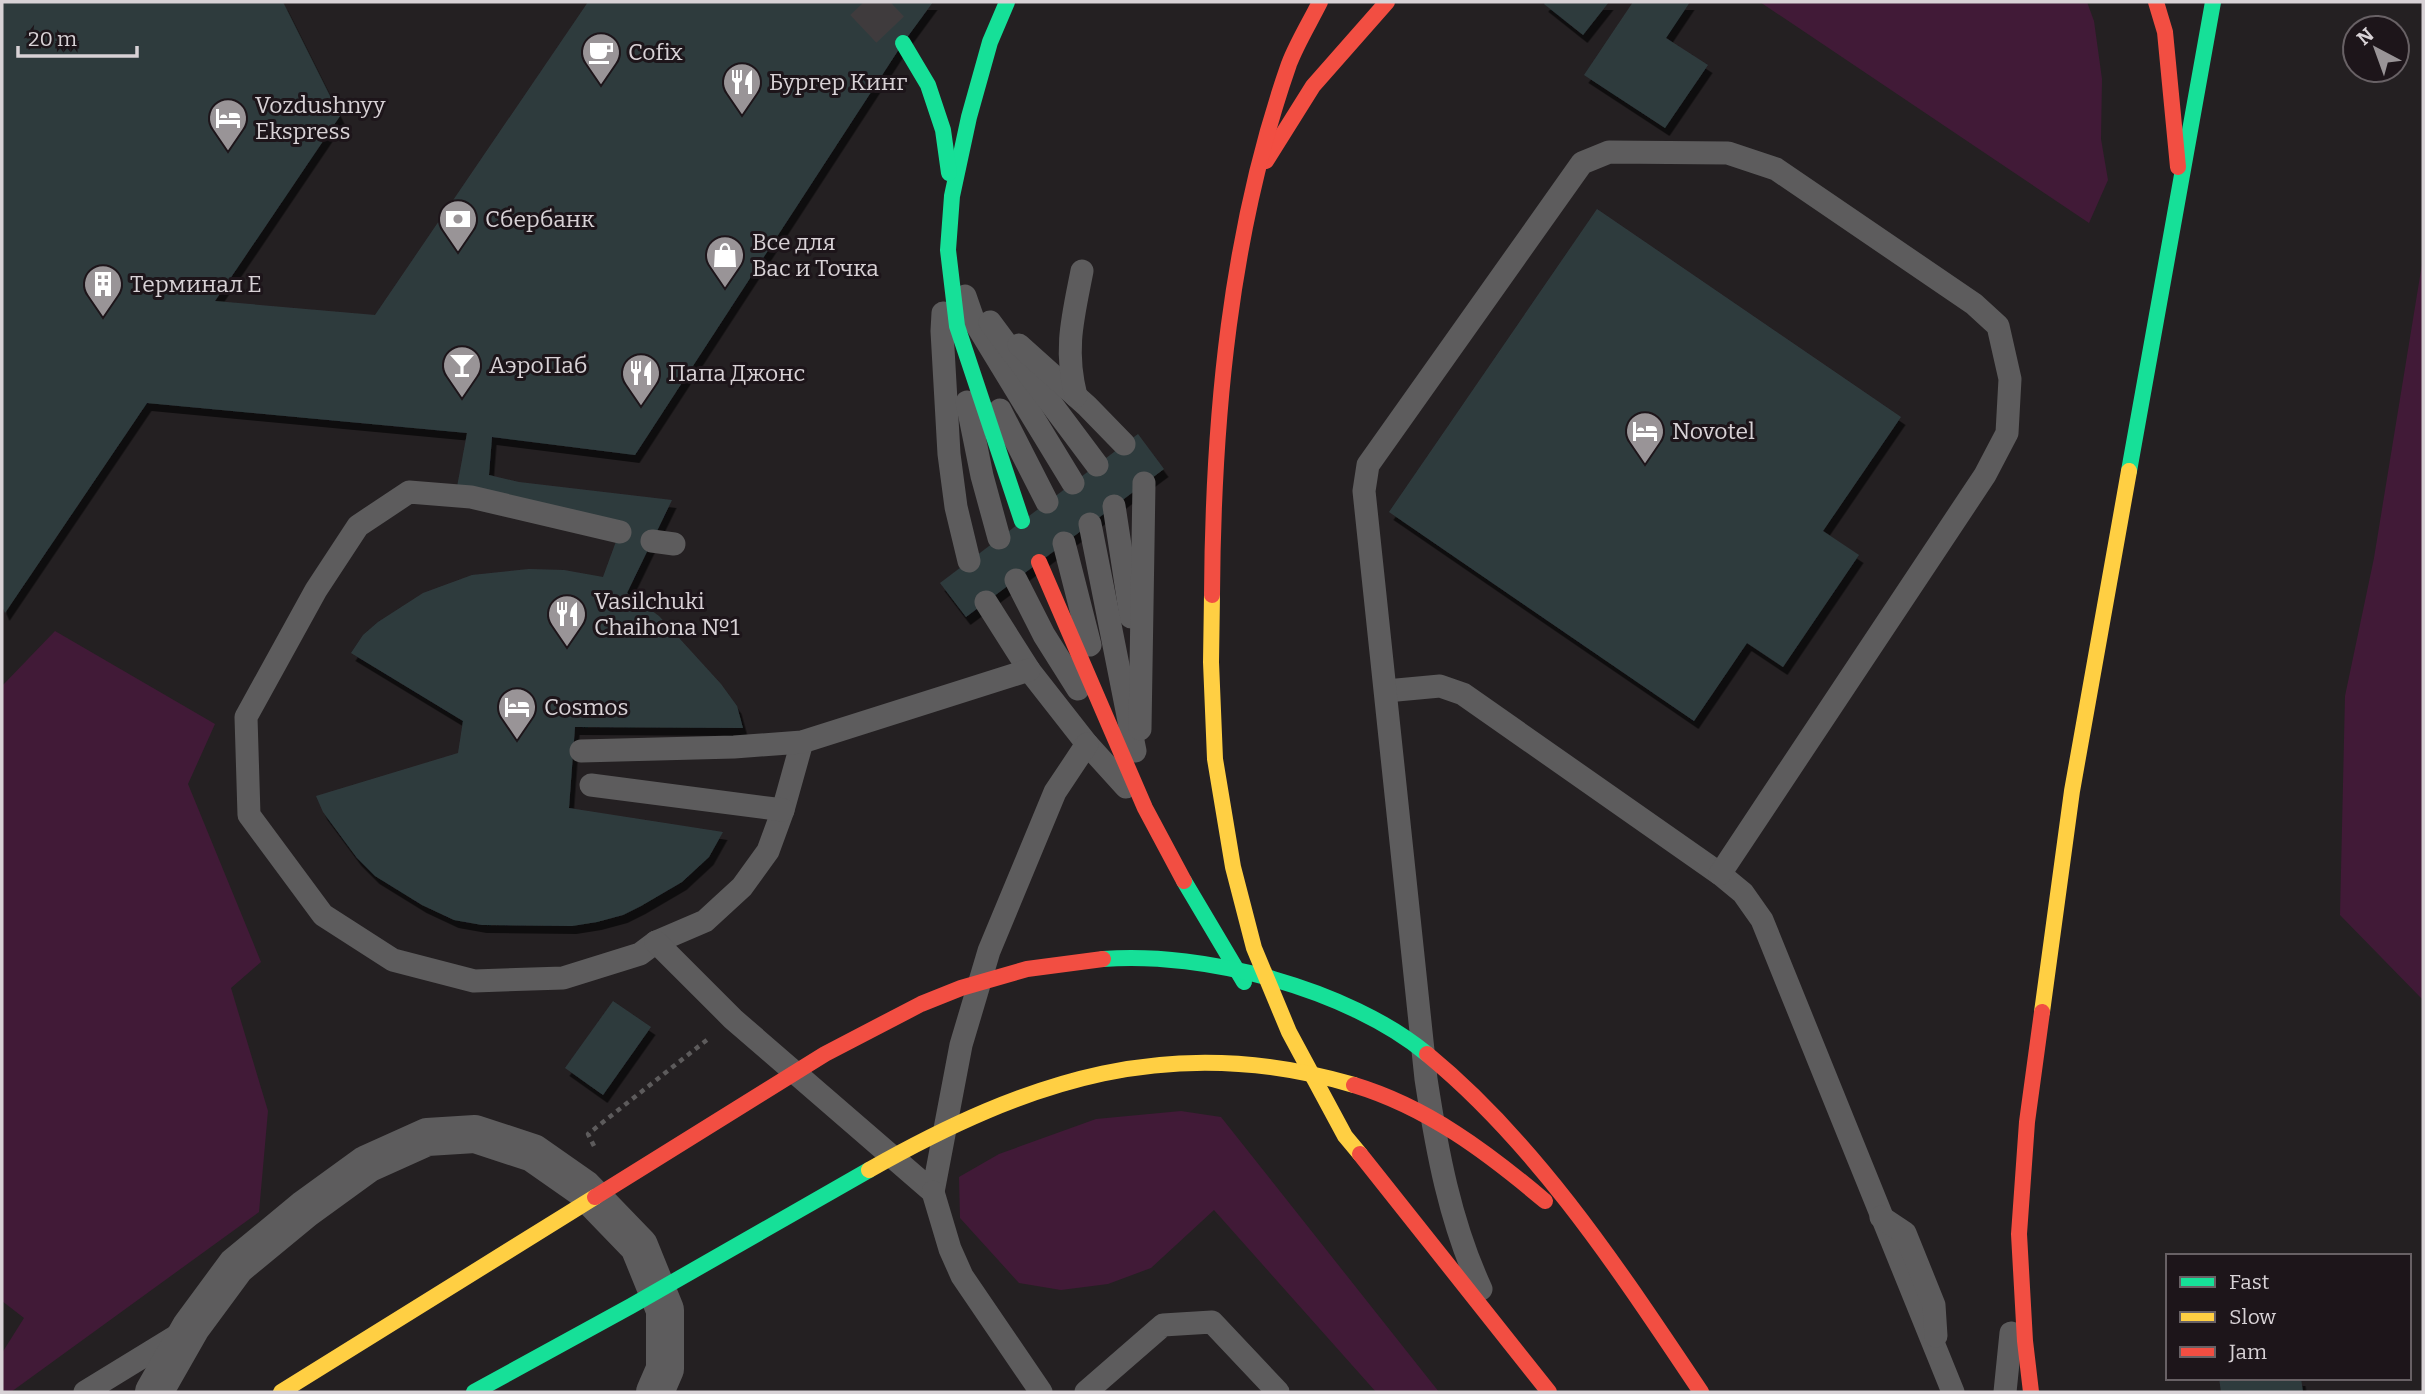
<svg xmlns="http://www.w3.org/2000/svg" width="2425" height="1394" font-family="Bitter,serif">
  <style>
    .green { fill: #411a37 }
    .building { fill: #2f3b3e; filter: url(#shadow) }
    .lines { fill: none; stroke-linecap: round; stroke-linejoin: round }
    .secondary-tunnel { stroke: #3f3b3d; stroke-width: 38; stroke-dasharray: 38 19; stroke-linecap: butt }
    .path { stroke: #5d5b5c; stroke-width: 4.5; stroke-dasharray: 5 5; stroke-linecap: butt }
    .lane { stroke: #5d5c5d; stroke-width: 23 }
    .street { stroke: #5d5c5d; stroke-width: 38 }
    .fast { stroke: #16e098; stroke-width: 16 }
    .slow { stroke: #ffcf43; stroke-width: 16 }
    .jam { stroke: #f24e42; stroke-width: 16 }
    .labels { text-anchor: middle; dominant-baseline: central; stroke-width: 6; stroke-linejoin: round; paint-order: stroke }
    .poi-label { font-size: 23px; fill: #d8d2d6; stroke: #1d151a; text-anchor: start }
  </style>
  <defs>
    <filter id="shadow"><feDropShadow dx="4.5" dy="8" stdDeviation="0" flood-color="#0009"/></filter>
  </defs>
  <rect width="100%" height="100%" fill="#242022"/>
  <g class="green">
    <path d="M1760,2H2087L2094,21L2102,79L2101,139L2108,180L2089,223Z"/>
    <path d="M2423,258V1000L2340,915L2345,696L2374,558Z"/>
    <path d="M55,631L215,724L188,784L261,962L231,988L268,1111L259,1212L11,1392H2V1353L24,1318L2,1301V686Z"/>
    <path d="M1181,1111L1221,1117L1439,1392H1376L1214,1210L1151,1268L1108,1284L1061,1290L1019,1283L960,1218L959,1177L999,1154L1096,1119Z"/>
  </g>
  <g class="building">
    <path d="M2,2H283L340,116L215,301L375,315L588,2H933L903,43L635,455L492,437L489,475L519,482L672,500L627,593L659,616L721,684L737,706L743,728L575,727L569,808L723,832L709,857L682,882L641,906L623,915L597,922L572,926L482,925L454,920L422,905L375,876L357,858L323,812L316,796L458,753L463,721L351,653L363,635L378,622L423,593L472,575L529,569L564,570L603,577L622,525L457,487L467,433L147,403L5,613L2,606Z"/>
    <path d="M1545,2H1609L1583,35L1544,4Z"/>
    <path d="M1633,2H1690L1666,38L1708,65L1665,128L1584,75Z"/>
    <path d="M1597,209L1901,417L1823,531L1859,555L1783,667L1747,643L1694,721L1389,512Z"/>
    <path d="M1138,434L1164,469L966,617L940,583Z"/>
    <path d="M613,1001L651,1027L603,1095L565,1068Z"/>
    <path d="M2219,1378H2301L2303,1392H2221Z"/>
  </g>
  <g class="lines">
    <path class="secondary-tunnel" d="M864,2L903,43"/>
    <path class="path" d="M594,1146L588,1134L708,1039"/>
    <g class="lane">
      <path d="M965,296L973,319L1073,483"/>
      <path d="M943,313L942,331L949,454L956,507L969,561"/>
      <path d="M990,322L1097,465"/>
      <path d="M1019,345L1087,406L1124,444"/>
      <path d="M1076,396C1064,349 1073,317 1082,271"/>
      <path d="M967,402L982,476L999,538"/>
      <path d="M1000,410L1047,502"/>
      <path d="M1114,506L1131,617"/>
      <path d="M1090,524L1135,751"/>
      <path d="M620,532L471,497L409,492L358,526L316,590L246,717L249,815L323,915L393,960L474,981L563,978L640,954L656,942L705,921L742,887L768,851L783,810L802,742"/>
      <path d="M652,541L674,544"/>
      <path d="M1064,543L1090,645"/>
      <path d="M1016,580L1044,635L1078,689"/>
      <path d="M986,602L1029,670L1087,744L1126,787"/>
      <path d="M1386,691L1440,686L1463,694L1720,874L1743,893L1762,920L1953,1392"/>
      <path d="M1140,729L1144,483"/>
      <path d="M581,751L734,747L802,742L1029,670"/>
      <path d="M591,785L783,810"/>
      <path d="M656,942L733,1019L933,1192L961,1045L989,951L1055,792L1087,744"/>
      <path d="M933,1192L950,1249L962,1276L1041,1392"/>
      <path d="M1881,1217L1905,1233L1934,1305L1936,1336"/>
      <path d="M1481,1289C1450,1222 1437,1151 1426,1079L1364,491L1368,465L1582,163L1609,152L1728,153L1776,169L1974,304L1998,326L2010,379L2007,433L1985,475L1720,874"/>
      <path d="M85,1392L183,1332"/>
      <path d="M1086,1392L1163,1325L1212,1322L1278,1392"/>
      <path d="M2005,1392L2011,1333"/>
    </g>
    <path class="street" d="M154,1392L191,1327L236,1266L305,1209L367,1164L427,1137L475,1134L533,1153L583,1188L639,1246L665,1310V1369L655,1392"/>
    <g class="fast">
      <path d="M1007,2L990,42L969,117L952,196L948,250L957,326L1022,521"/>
      <path d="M903,43L928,85L943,130L949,173"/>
      <path d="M2129,471L2213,2"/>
      <path d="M1184,881L1244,982"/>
      <path d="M1103,959C1205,951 1348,989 1427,1054"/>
      <path d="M474,1392L631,1306L869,1170"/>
    </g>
    <g class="slow">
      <path d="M1212,595L1211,662L1215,759L1233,867L1254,948L1289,1032L1345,1136L1360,1154"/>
      <path d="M2042,1012L2072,791L2129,471"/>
      <path d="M869,1170C1028,1080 1172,1031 1354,1085"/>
      <path d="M281,1392L595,1197"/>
    </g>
    <g class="jam">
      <path d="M2156,2L2165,32L2178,167"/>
      <path d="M1266,161L1313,86L1387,2"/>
      <path d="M1039,562L1145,808L1184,881"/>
      <path d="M1212,595C1213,418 1230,232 1289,64C1297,43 1310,22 1320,2"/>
      <path d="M1427,1054C1539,1146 1621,1273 1701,1392"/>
      <path d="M1354,1085C1427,1107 1487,1152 1545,1201"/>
      <path d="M1360,1154L1549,1392"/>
      <path d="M595,1197L825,1054L921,1004L961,988L1027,969L1103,959"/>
      <path d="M2031,1392L2025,1341L2019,1234L2027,1122L2042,1012"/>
    </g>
  </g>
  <defs>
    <symbol id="cafe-pin" viewBox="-11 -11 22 30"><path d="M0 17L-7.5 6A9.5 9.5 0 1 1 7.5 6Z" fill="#999497" stroke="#1d151a"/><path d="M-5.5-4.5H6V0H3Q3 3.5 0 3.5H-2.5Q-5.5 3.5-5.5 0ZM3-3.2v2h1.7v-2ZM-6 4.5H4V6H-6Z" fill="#fff"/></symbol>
    <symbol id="restaurant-pin" viewBox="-11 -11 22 30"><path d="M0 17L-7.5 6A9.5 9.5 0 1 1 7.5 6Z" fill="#999497" stroke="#1d151a"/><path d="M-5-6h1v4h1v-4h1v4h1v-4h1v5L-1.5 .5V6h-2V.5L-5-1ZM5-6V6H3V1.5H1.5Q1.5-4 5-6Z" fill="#fff"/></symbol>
    <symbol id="hotel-pin" viewBox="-11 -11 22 30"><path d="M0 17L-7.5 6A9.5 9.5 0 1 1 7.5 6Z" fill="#999497" stroke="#1d151a"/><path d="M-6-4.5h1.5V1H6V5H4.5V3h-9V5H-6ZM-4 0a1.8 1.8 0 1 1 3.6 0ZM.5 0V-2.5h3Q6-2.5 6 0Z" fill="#fff"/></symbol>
    <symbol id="bank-pin" viewBox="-11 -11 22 30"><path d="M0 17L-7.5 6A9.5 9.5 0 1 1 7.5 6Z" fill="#999497" stroke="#1d151a"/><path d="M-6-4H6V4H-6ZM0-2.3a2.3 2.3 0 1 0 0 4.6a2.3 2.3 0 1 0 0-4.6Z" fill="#fff"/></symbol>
    <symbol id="shop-pin" viewBox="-11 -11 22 30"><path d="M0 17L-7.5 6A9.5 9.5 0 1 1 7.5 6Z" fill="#999497" stroke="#1d151a"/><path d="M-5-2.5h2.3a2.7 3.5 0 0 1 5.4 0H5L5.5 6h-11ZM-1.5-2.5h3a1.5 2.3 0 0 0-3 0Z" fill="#fff"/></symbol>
    <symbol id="building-pin" viewBox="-11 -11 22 30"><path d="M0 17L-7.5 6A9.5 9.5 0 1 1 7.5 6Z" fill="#999497" stroke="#1d151a"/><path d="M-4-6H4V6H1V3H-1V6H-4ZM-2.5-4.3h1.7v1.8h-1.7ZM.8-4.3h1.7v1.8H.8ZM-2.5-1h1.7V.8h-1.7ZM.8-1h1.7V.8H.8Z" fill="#fff"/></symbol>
    <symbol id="bar-pin" viewBox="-11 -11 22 30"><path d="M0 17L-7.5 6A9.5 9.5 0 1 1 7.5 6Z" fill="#999497" stroke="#1d151a"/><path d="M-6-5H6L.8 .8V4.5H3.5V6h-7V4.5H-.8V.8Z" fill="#fff"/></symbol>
  </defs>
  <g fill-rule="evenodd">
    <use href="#cafe-pin" x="579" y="30" width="44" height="60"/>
    <use href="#restaurant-pin" x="720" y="60" width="44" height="60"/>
    <use href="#hotel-pin" x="206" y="96" width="44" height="60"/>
    <use href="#bank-pin" x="436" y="197" width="44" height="60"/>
    <use href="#shop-pin" x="703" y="233" width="44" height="60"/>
    <use href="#building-pin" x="81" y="262" width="44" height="60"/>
    <use href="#bar-pin" x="440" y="343" width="44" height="60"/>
    <use href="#restaurant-pin" x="619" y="351" width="44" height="60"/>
    <use href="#hotel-pin" x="1623" y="409" width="44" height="60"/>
    <use href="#restaurant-pin" x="545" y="592" width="44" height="60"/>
    <use href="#hotel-pin" x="495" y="685" width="44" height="60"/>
  </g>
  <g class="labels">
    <g class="poi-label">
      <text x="628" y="52">Cofix</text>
      <text x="769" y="82">Бургер Кинг</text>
      <text x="255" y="105">Vozdushnyy<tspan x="255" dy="26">Ekspress</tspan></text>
      <text x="485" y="219">Сбербанк</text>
      <text x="752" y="242">Все для<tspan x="752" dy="26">Вас и Точка</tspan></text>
      <text x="130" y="284">Терминал E</text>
      <text x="489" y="365">АэроПаб</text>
      <text x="668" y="373">Папа Джонс</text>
      <text x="1672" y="431">Novotel</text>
      <text x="594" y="601">Vasilchuki<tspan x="594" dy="26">Chaihona №1</tspan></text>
      <text x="544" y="707">Cosmos</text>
    </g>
  </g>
  <rect width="2425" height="1394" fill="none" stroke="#d8d2d6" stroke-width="7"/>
  <rect x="2166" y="1254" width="245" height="126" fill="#1d151a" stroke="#686165" stroke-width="2"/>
  <rect x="2180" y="1277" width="35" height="10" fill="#16e098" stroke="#686165" stroke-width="2"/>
  <text x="2229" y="1289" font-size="21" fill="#d8d2d6">Fast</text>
  <rect x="2180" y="1312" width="35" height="10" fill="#ffcf43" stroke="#686165" stroke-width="2"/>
  <text x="2229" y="1324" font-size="21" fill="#d8d2d6">Slow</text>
  <rect x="2180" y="1347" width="35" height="10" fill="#f24e42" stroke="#686165" stroke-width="2"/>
  <text x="2229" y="1359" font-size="21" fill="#d8d2d6">Jam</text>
  <g transform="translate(2376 49) rotate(319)"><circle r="33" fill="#1d151a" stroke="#686165" stroke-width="2"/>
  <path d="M0-5L12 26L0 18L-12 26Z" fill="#999497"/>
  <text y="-10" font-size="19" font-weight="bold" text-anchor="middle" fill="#d8d2d6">N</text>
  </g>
  <path d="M18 46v10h119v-10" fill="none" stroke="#d8d2d6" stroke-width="3.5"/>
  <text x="28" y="46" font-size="21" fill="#d8d2d6" stroke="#1d151a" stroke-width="5" paint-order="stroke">20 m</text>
</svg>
